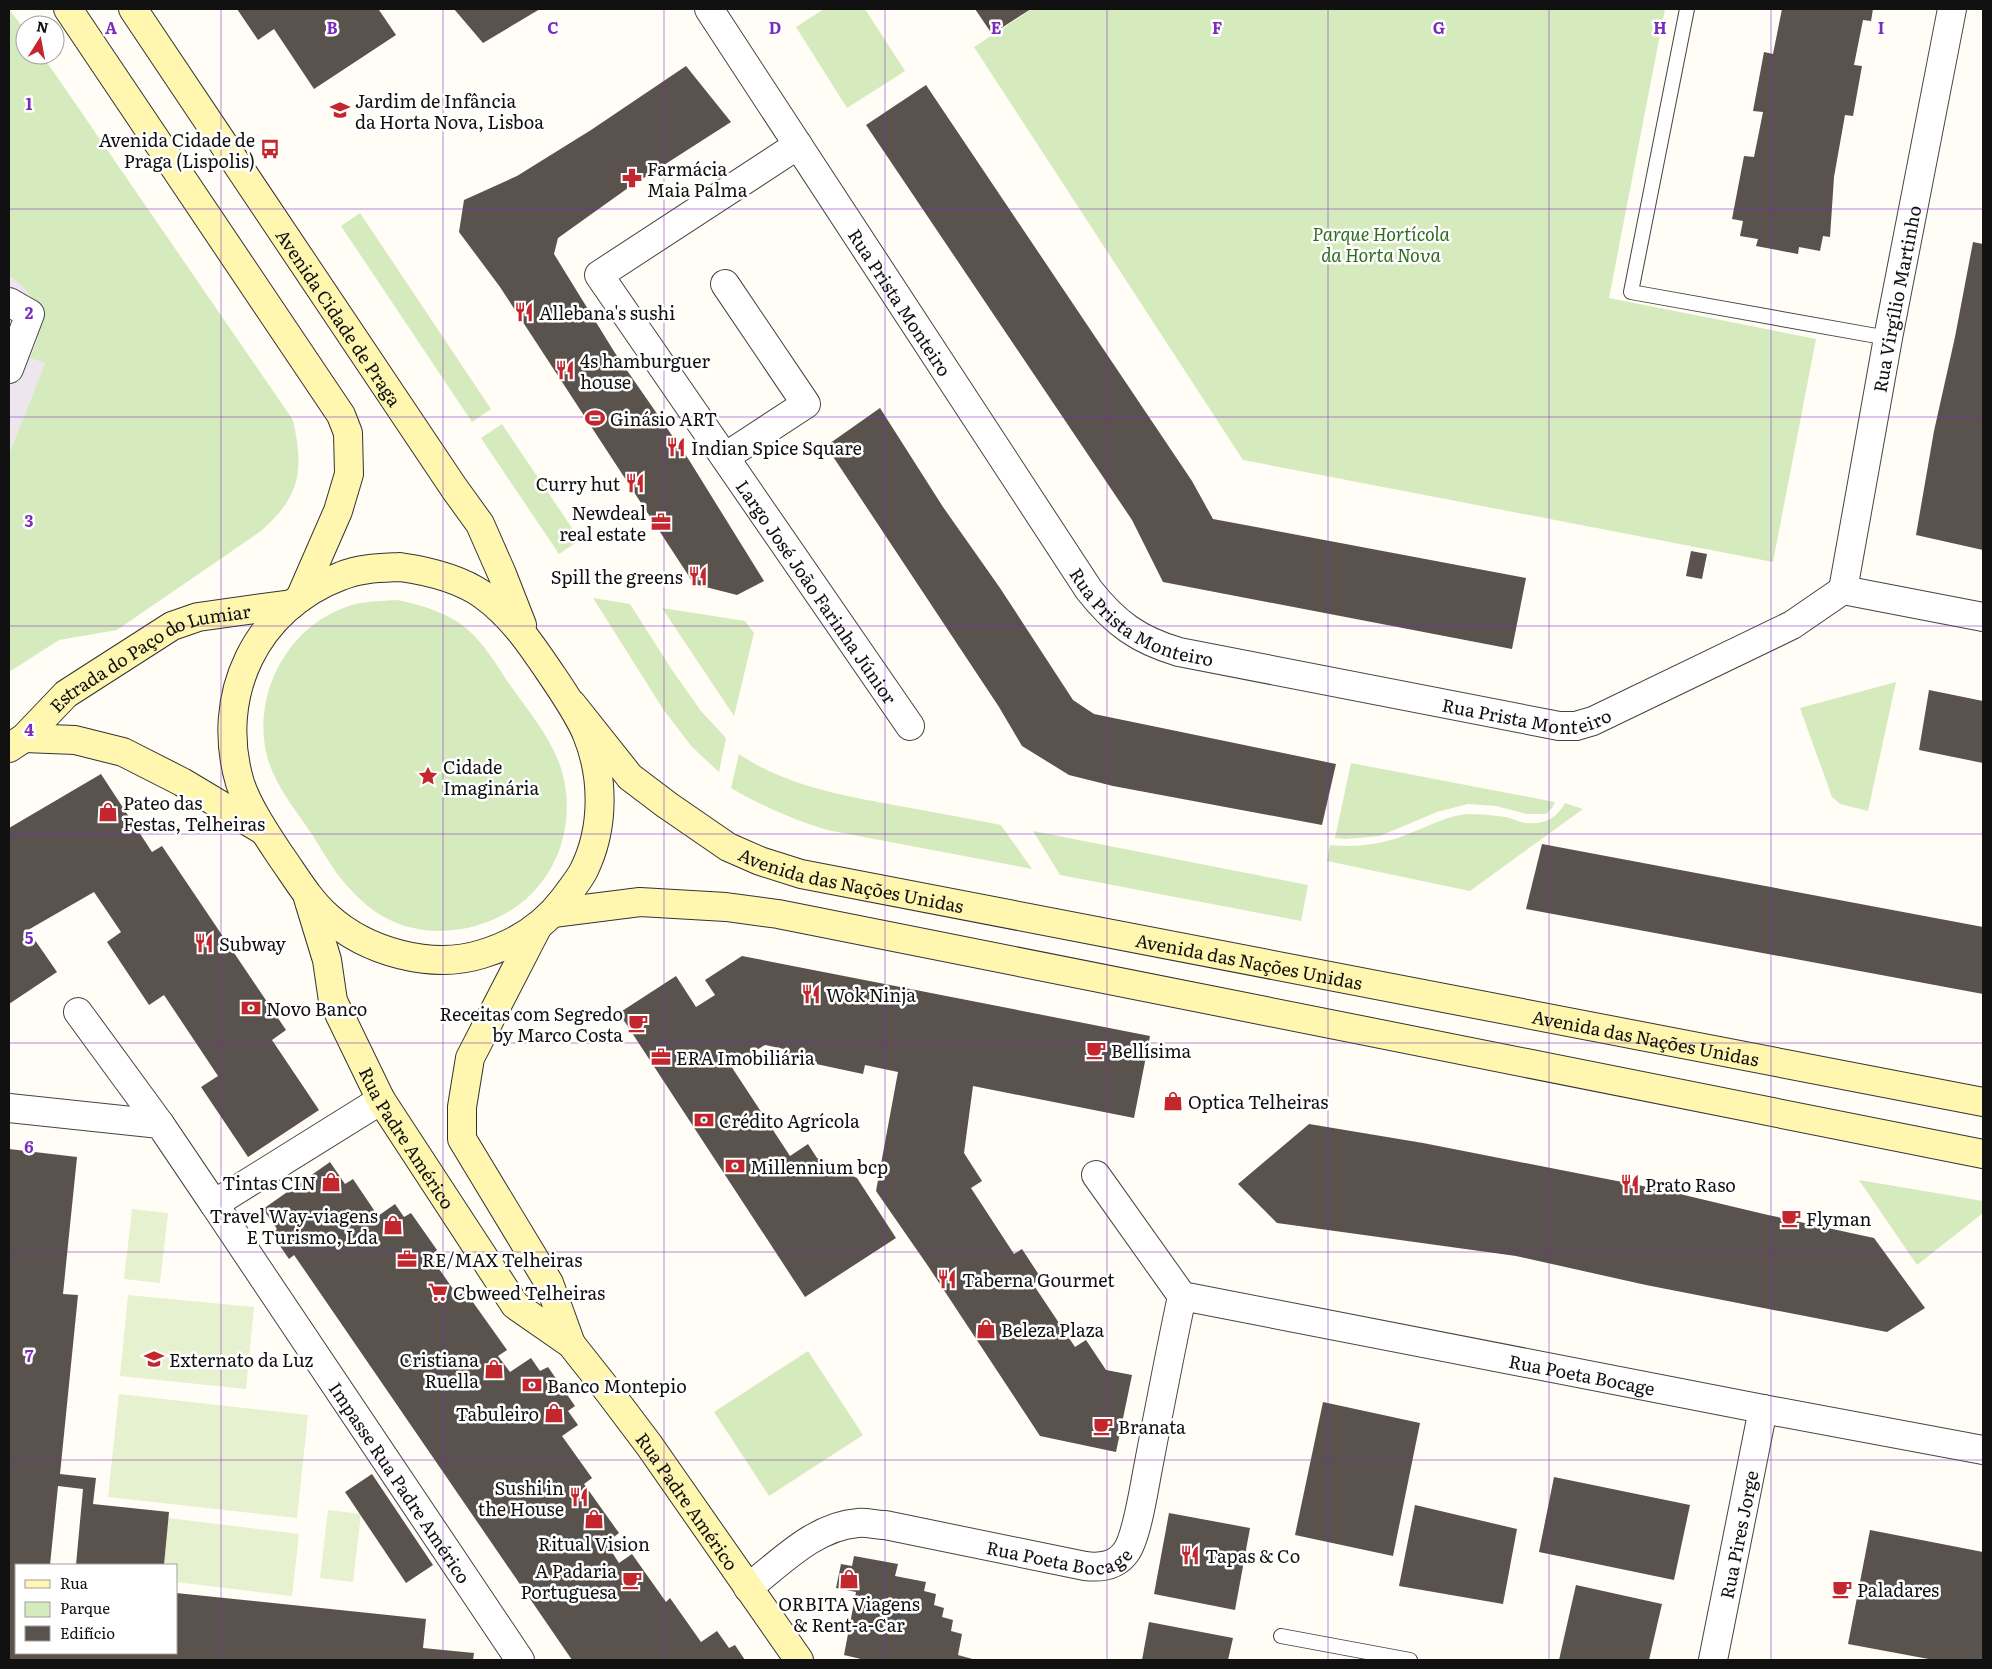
<svg xmlns="http://www.w3.org/2000/svg" width="1992" height="1669" font-family="Literata,serif">
  <style>
    .industrial { fill: #eee6ef }
    .green { fill: #d5ebbd }
    .pitch { fill: #e6f2cf }
    .building { fill: #5a524d }
    .lines { fill: none; stroke-linecap: round; stroke-linejoin: round }
    .lane-casing { stroke: #444; stroke-width: 16 }
    .street-casing { stroke: #444; stroke-width: 30 }
    .secondary-casing { stroke: #333; stroke-width: 30 }
    .lane { stroke: #fff; stroke-width: 14 }
    .street { stroke: #fff; stroke-width: 28 }
    .secondary { stroke: #fff6b0; stroke-width: 28 }
    .grid { fill: none; stroke: #7b2cbf; stroke-width: 1; stroke-opacity: 0.55 }
    .labels { text-anchor: middle; dominant-baseline: central; stroke-width: 5; stroke-linejoin: round; paint-order: stroke }
    .poi-label { font-size: 18px; fill: #111; stroke: #fff; text-anchor: start }
    .park-label { font-size: 18px; font-style: italic; fill: #2f6b1f; stroke: #fff }
    .street-label { font-size: 18px; fill: #111; stroke: #fff }
    .grid-label { font-size: 16px; text-anchor: middle; font-weight: bold; fill: #7b2cbf; stroke: #fff; stroke-width: 5; stroke-linejoin: round; paint-order: stroke }
  </style>
  <rect width="100%" height="100%" fill="#fffdf5"/>
  <path class="industrial" d="M9,276L22,284L34,300L37,312L39,334L30,357L45,363L9,454Z"/>
  <g class="green">
    <path d="M9,9L25,30V55H42L293,420C304,470 301,496 261,531L117,630L59,640L9,672V454L45,363L30,358C33,349 38,340 39,331C42,307 28,288 9,276Z"/>
    <path d="M824,9H865L905,71L847,108L796,27Z"/>
    <path d="M1032,9H1665L1609,298L1816,339L1773,562L1243,460L974,47Z"/>
    <path d="M360,213L491,409L472,422L341,226Z"/>
    <path d="M502,424L580,540L559,554L481,438Z"/>
    <path d="M593,598L630,604L672,670L701,711L726,738L719,772L692,747L663,709Z"/>
    <path d="M397,600C417,604 435,609 453,619C479,634 494,661 510,685C527,709 547,733 558,760C577,808 565,865 526,899C488,932 429,942 384,917C373,911 361,901 353,892C337,877 325,855 313,836C297,812 277,788 268,760C250,698 286,626 349,606C365,601 381,601 397,600Z"/>
    <path d="M662,608L745,621L754,633L734,716Z"/>
    <path d="M1896,682L1868,811L1840,804L1832,797L1800,708Z"/>
    <path d="M739,754C786,786 844,796 899,806C933,812 967,818 1001,825L1032,869L827,830C793,820 762,806 731,788Z"/>
    <path d="M1351,763L1555,802L1552,808L1546,814H1527L1496,806L1468,804L1437,812L1380,836L1346,839L1335,838Z"/>
    <path d="M1565,803L1583,809L1470,891L1327,861L1330,845C1359,848 1386,844 1413,832C1431,825 1447,816 1467,814C1480,814 1492,815 1505,817C1513,818 1520,823 1527,823C1544,825 1557,818 1565,803Z"/>
    <path d="M1033,831L1308,885L1301,921L1060,875Z"/>
    <path d="M1859,1180L1983,1201V1213L1917,1265Z"/>
    <path d="M808,1351L863,1435L769,1496L714,1412Z"/>
  </g>
  <g class="pitch">
    <path d="M132,1209L168,1213L160,1283L124,1279Z"/>
    <path d="M128,1295L254,1307L246,1389L120,1376Z"/>
    <path d="M119,1394L308,1415L297,1518L108,1497Z"/>
    <path d="M328,1510L361,1514L353,1582L320,1578Z"/>
    <path d="M168,1518L299,1534L292,1596L176,1582V1565H164Z"/>
  </g>
  <g class="building">
    <path d="M237,9H382L379,10L396,35L314,89L274,29L258,40Z"/>
    <path d="M454,9H540L483,43Z"/>
    <path d="M975,9H1031L992,34Z"/>
    <path d="M1782,9H1873L1871,21L1863,20L1854,65L1862,66L1853,116L1845,115L1834,177L1830,237L1823,236L1820,251L1799,247L1798,254L1756,246L1758,239L1740,236L1743,221L1732,219L1744,156L1754,157L1763,112L1753,111L1764,52L1773,54Z"/>
    <path d="M686,66L731,122L628,188L558,238L554,254L615,353L689,460L764,581L737,595L694,584L500,287L459,232L464,200L517,176L591,130Z"/>
    <path d="M926,85L1192,481L1213,519L1526,578L1512,649L1163,582L1132,520L866,125Z"/>
    <path d="M1973,242L1983,244V550L1916,535L1934,431L1955,337Z"/>
    <path d="M880,408L943,507L1000,588L1073,700L1094,714L1336,764L1322,825L1113,786L1069,775L1022,746L999,707L826,446Z"/>
    <path d="M1691,551L1707,554L1702,579L1686,576Z"/>
    <path d="M1929,690L1983,701V763L1919,750Z"/>
    <path d="M101,774L152,852L162,846L286,1030L272,1040L319,1110L248,1157L201,1087L218,1076L164,995L149,1005L107,942L121,932L94,892L28,930L57,972L9,1004V828Z"/>
    <path d="M1542,844L1983,927V994L1526,909Z"/>
    <path d="M742,956L1150,1036L1134,1118L973,1086L964,1153L982,1181L971,1188L1014,1254L1022,1249L1041,1278L1033,1284L1075,1347L1086,1340L1106,1370L1132,1375L1116,1452L1040,1436L928,1266L876,1191L898,1072L865,1065L863,1074L788,1058L789,1050L765,1045L731,1066L790,1156L808,1144L817,1158L857,1178L896,1238L805,1297L619,1013L676,976L696,1007L715,995L705,980Z"/>
    <path d="M1309,1124L1423,1143L1663,1190L1768,1215L1874,1238L1925,1308L1887,1332L1646,1285L1516,1256L1277,1223L1238,1184Z"/>
    <path d="M9,1149L77,1157L63,1294L78,1295L60,1474L96,1478L93,1504L169,1512L164,1565H76L83,1489L58,1486L50,1565H16V1653H176V1593L426,1619L423,1648L474,1653L473,1660H9Z"/>
    <path d="M330,1162L345,1184L353,1179L378,1216L395,1204L404,1217L411,1213L437,1250L430,1256L458,1296L465,1291L507,1350L498,1356L510,1372L531,1358L540,1371L548,1367L575,1406L568,1411L578,1425L562,1436L592,1478L584,1484L619,1533L606,1543L619,1563L632,1554L666,1602L670,1598L701,1642L717,1631L729,1648L735,1645L745,1660H572L303,1268L294,1255L289,1259L271,1233L277,1229L263,1209Z"/>
    <path d="M1323,1402L1420,1423L1393,1556L1295,1535Z"/>
    <path d="M372,1474L433,1565L406,1583L345,1492Z"/>
    <path d="M1554,1477L1690,1505L1674,1580L1539,1552Z"/>
    <path d="M1415,1505L1517,1529L1503,1604L1399,1586Z"/>
    <path d="M1169,1513L1250,1528L1235,1610L1154,1594Z"/>
    <path d="M1870,1530L1983,1552V1660H1934L1848,1644Z"/>
    <path d="M854,1556L898,1564L895,1576L926,1582L924,1591L936,1594L934,1605L944,1608L942,1617L953,1620L951,1631L962,1634L958,1655L976,1660H865L844,1655L856,1592L836,1588L841,1564L852,1566Z"/>
    <path d="M1576,1585L1662,1604L1649,1660H1559Z"/>
    <path d="M1149,1622L1233,1638L1228,1660H1142Z"/>
  </g>
  <g class="lines">
    <defs>
      <g id="lane">
        <path d="M1687,9L1631,292L1888,338"/>
        <path d="M1281,1636L1410,1660"/>
      </g>
      <g id="street">
        <path id="s1" d="M709,9L1089,590C1115,623 1138,640 1179,652L1559,726H1576L1593,721L1792,625L1843,590"/>
        <path id="s2" d="M798,145L599,275L910,726"/>
        <path d="M725,284L806,404L725,457"/>
        <path d="M9,302L30,314L9,369"/>
        <path id="s3" d="M1843,590L1888,338L1952,9"/>
        <path d="M1843,590L1983,617"/>
        <path d="M78,1012L160,1124"/>
        <path d="M9,1108L160,1124L214,1204L381,1100"/>
        <path id="s4" d="M1096,1175L1182,1296L1763,1409L1983,1450"/>
        <path id="s5" d="M214,1204L520,1660"/>
        <path id="s6" d="M748,1588C780,1563 815,1526 858,1523C866,1522 876,1525 885,1525L1085,1566C1101,1568 1116,1566 1126,1552C1137,1537 1144,1488 1148,1468C1159,1410 1170,1353 1182,1296"/>
        <path id="s7" d="M1713,1660L1763,1409"/>
      </g>
      <g id="secondary">
        <path d="M68,9L341,415L348,433L349,474L338,511L300,598"/>
        <path id="s8" d="M133,9L454,488L480,524L502,574L522,625"/>
        <path d="M400,567C428,571 459,578 483,595C511,615 530,643 549,671C562,690 576,710 586,732C604,775 605,827 584,870C579,880 571,889 564,899C543,927 515,944 482,954C432,970 366,952 327,916C308,899 295,876 280,855C266,834 248,807 240,783C214,695 256,608 341,576C360,568 380,568 400,567Z"/>
        <path id="s9" d="M572,704L630,777L667,805L728,847L760,861L801,874L1983,1102"/>
        <path d="M24,738L75,740L123,752L182,782L264,831"/>
        <path id="s10" d="M9,748L24,738L66,694L172,626L198,617L292,604"/>
        <path id="s11" d="M308,898L327,960L333,1001L381,1100L515,1305L571,1344L609,1392L649,1445L799,1660"/>
        <path d="M553,913L640,902L726,907L778,914L1983,1154"/>
        <path d="M538,926L470,1058L462,1107V1139L549,1283L571,1344"/>
      </g>
    </defs>
    <use href="#lane" class="lane-casing"/>
    <use href="#street" class="street-casing"/>
    <use href="#secondary" class="secondary-casing"/>
    <use href="#lane" class="lane"/>
    <use href="#street" class="street"/>
    <use href="#secondary" class="secondary"/>
  </g>
  <path class="grid" d="M221,9V1660M443,9V1660M664,9V1660M885,9V1660M1107,9V1660M1328,9V1660M1549,9V1660M1771,9V1660M9,209H1983M9,417H1983M9,626H1983M9,834H1983M9,1043H1983M9,1252H1983M9,1460H1983"/>
  <defs>
    <symbol id="school-bare" viewBox="-9 -9 18 18"><path d="M0-5L7-2L0 1L-7-2ZM-4 1L0 2.5L4 1V4Q0 6-4 4Z" fill="#c4262e" stroke="#fff" stroke-width="2.5" paint-order="stroke"/></symbol>
    <symbol id="bus-bare" viewBox="-9 -9 18 18"><path d="M-5-6H5V4H4V6H2V4H-2V6H-4V4H-5ZM-3.5-4V0h7V-4ZM-3.5 1.2v1.5H-2V1.2ZM2 1.2v1.5H3.5V1.2Z" fill="#c4262e" stroke="#fff" stroke-width="2.5" paint-order="stroke"/></symbol>
    <symbol id="pharmacy-bare" viewBox="-9 -9 18 18"><path d="M-2-6h4v4h4v4h-4v4h-4v-4h-4v-4h4Z" fill="#c4262e" stroke="#fff" stroke-width="2.5" paint-order="stroke"/></symbol>
    <symbol id="restaurant-bare" viewBox="-9 -9 18 18"><path d="M-5-6h1v4h1v-4h1v4h1v-4h1v5L-1.5 .5V6h-2V.5L-5-1ZM5-6V6H3V1.5H1.5Q1.5-4 5-6Z" fill="#c4262e" stroke="#fff" stroke-width="2.5" paint-order="stroke"/></symbol>
    <symbol id="stadium-bare" viewBox="-9 -9 18 18"><path d="M0-5a6.5 5 0 1 0 0 10a6.5 5 0 1 0 0-10ZM-3.5-1.8h7v3.6h-7Z" fill="#c4262e" stroke="#fff" stroke-width="2.5" paint-order="stroke"/></symbol>
    <symbol id="office-bare" viewBox="-9 -9 18 18"><path d="M-6-3h4V-5.5h4V-3h4V5H-6ZM-1-4.5V-3h2v-1.5ZM-6 0V1H6V0Z" fill="#c4262e" stroke="#fff" stroke-width="2.5" paint-order="stroke"/></symbol>
    <symbol id="sight-bare" viewBox="-9 -9 18 18"><path d="M0-6L1.8-2.2L6-1.7L2.9 1.2L3.7 5.4L0 3.3L-3.7 5.4L-2.9 1.2L-6-1.7L-1.8-2.2Z" fill="#c4262e" stroke="#fff" stroke-width="2.5" paint-order="stroke"/></symbol>
    <symbol id="shop-bare" viewBox="-9 -9 18 18"><path d="M-5-2.5h2.3a2.7 3.5 0 0 1 5.4 0H5L5.5 6h-11ZM-1.5-2.5h3a1.5 2.3 0 0 0-3 0Z" fill="#c4262e" stroke="#fff" stroke-width="2.5" paint-order="stroke"/></symbol>
    <symbol id="bank-bare" viewBox="-9 -9 18 18"><path d="M-6-4H6V4H-6ZM0-2.3a2.3 2.3 0 1 0 0 4.6a2.3 2.3 0 1 0 0-4.6Z" fill="#c4262e" stroke="#fff" stroke-width="2.5" paint-order="stroke"/></symbol>
    <symbol id="cafe-bare" viewBox="-9 -9 18 18"><path d="M-5.5-4.5H6V0H3Q3 3.5 0 3.5H-2.5Q-5.5 3.5-5.5 0ZM3-3.2v2h1.7v-2ZM-6 4.5H4V6H-6Z" fill="#c4262e" stroke="#fff" stroke-width="2.5" paint-order="stroke"/></symbol>
    <symbol id="supermarket-bare" viewBox="-9 -9 18 18"><path d="M-6-5.5h2.5l.6 2H6L4.5 2H-2.5L-4.4-4H-6ZM-1.5 3.2a1.3 1.3 0 1 0 .1 0ZM3 3.2a1.3 1.3 0 1 0 .1 0Z" fill="#c4262e" stroke="#fff" stroke-width="2.5" paint-order="stroke"/></symbol>
  </defs>
  <g fill-rule="evenodd">
    <use href="#school-bare" x="326" y="96" width="28" height="28"/>
    <use href="#bus-bare" x="256" y="135" width="28" height="28"/>
    <use href="#pharmacy-bare" x="618" y="164" width="28" height="28"/>
    <use href="#restaurant-bare" x="510" y="298" width="28" height="28"/>
    <use href="#restaurant-bare" x="551" y="356" width="28" height="28"/>
    <use href="#stadium-bare" x="581" y="404" width="28" height="28"/>
    <use href="#restaurant-bare" x="662" y="433" width="28" height="28"/>
    <use href="#restaurant-bare" x="621" y="469" width="28" height="28"/>
    <use href="#office-bare" x="647" y="508" width="28" height="28"/>
    <use href="#restaurant-bare" x="684" y="562" width="28" height="28"/>
    <use href="#sight-bare" x="414" y="762" width="28" height="28"/>
    <use href="#shop-bare" x="94" y="798" width="28" height="28"/>
    <use href="#restaurant-bare" x="190" y="929" width="28" height="28"/>
    <use href="#restaurant-bare" x="797" y="980" width="28" height="28"/>
    <use href="#bank-bare" x="237" y="994" width="28" height="28"/>
    <use href="#cafe-bare" x="624" y="1009" width="28" height="28"/>
    <use href="#cafe-bare" x="1082" y="1036" width="28" height="28"/>
    <use href="#office-bare" x="647" y="1043" width="28" height="28"/>
    <use href="#shop-bare" x="1159" y="1087" width="28" height="28"/>
    <use href="#bank-bare" x="690" y="1106" width="28" height="28"/>
    <use href="#bank-bare" x="721" y="1152" width="28" height="28"/>
    <use href="#shop-bare" x="317" y="1168" width="28" height="28"/>
    <use href="#restaurant-bare" x="1616" y="1170" width="28" height="28"/>
    <use href="#cafe-bare" x="1777" y="1204" width="28" height="28"/>
    <use href="#shop-bare" x="379" y="1211" width="28" height="28"/>
    <use href="#office-bare" x="393" y="1245" width="28" height="28"/>
    <use href="#restaurant-bare" x="933" y="1265" width="28" height="28"/>
    <use href="#supermarket-bare" x="424" y="1278" width="28" height="28"/>
    <use href="#shop-bare" x="972" y="1315" width="28" height="28"/>
    <use href="#school-bare" x="140" y="1345" width="28" height="28"/>
    <use href="#shop-bare" x="480" y="1355" width="28" height="28"/>
    <use href="#bank-bare" x="518" y="1371" width="28" height="28"/>
    <use href="#shop-bare" x="540" y="1399" width="28" height="28"/>
    <use href="#cafe-bare" x="1089" y="1412" width="28" height="28"/>
    <use href="#restaurant-bare" x="565" y="1483" width="28" height="28"/>
    <use href="#shop-bare" x="580" y="1505" width="28" height="28"/>
    <use href="#restaurant-bare" x="1176" y="1541" width="28" height="28"/>
    <use href="#shop-bare" x="835" y="1565" width="28" height="28"/>
    <use href="#cafe-bare" x="618" y="1566" width="28" height="28"/>
    <use href="#cafe-bare" x="1828" y="1575" width="28" height="28"/>
  </g>
  <g class="labels">
    <g class="poi-label">
      <text x="355" y="100">Jardim de Infância<tspan x="355" dy="21">da Horta Nova, Lisboa</tspan></text>
      <text x="255" y="139" text-anchor="end">Avenida Cidade de<tspan x="255" dy="21">Praga (Lispolis)</tspan></text>
      <text x="647" y="168">Farmácia<tspan x="647" dy="21">Maia Palma</tspan></text>
      <text x="539" y="312">Allebana's sushi</text>
      <text x="580" y="360">4s hamburguer<tspan x="580" dy="21">house</tspan></text>
      <text x="610" y="418">Ginásio ART</text>
      <text x="691" y="447">Indian Spice Square</text>
      <text x="620" y="483" text-anchor="end">Curry hut</text>
      <text x="646" y="512" text-anchor="end">Newdeal<tspan x="646" dy="21">real estate</tspan></text>
      <text x="683" y="576" text-anchor="end">Spill the greens</text>
      <text x="443" y="766">Cidade<tspan x="443" dy="21">Imaginária</tspan></text>
      <text x="123" y="802">Pateo das<tspan x="123" dy="21">Festas, Telheiras</tspan></text>
      <text x="219" y="943">Subway</text>
      <text x="826" y="994">Wok Ninja</text>
      <text x="266" y="1008">Novo Banco</text>
      <text x="623" y="1013" text-anchor="end">Receitas com Segredo<tspan x="623" dy="21">by Marco Costa</tspan></text>
      <text x="1111" y="1050">Bellísima</text>
      <text x="676" y="1057">ERA Imobiliária</text>
      <text x="1188" y="1101">Optica Telheiras</text>
      <text x="719" y="1120">Crédito Agrícola</text>
      <text x="750" y="1166">Millennium bcp</text>
      <text x="316" y="1182" text-anchor="end">Tintas CIN</text>
      <text x="1645" y="1184">Prato Raso</text>
      <text x="378" y="1215" text-anchor="end">Travel Way-viagens<tspan x="378" dy="21">E Turismo, Lda</tspan></text>
      <text x="1806" y="1218">Flyman</text>
      <text x="422" y="1259">RE/MAX Telheiras</text>
      <text x="962" y="1279">Taberna Gourmet</text>
      <text x="453" y="1292">Cbweed Telheiras</text>
      <text x="1001" y="1329">Beleza Plaza</text>
      <text x="169" y="1359">Externato da Luz</text>
      <text x="479" y="1359" text-anchor="end">Cristiana<tspan x="479" dy="21">Ruella</tspan></text>
      <text x="547" y="1385">Banco Montepio</text>
      <text x="539" y="1413" text-anchor="end">Tabuleiro</text>
      <text x="1118" y="1426">Branata</text>
      <text x="564" y="1487" text-anchor="end">Sushi in<tspan x="564" dy="21">the House</tspan></text>
      <text x="594" y="1543" text-anchor="middle">Ritual Vision</text>
      <text x="1205" y="1555">Tapas &amp; Co</text>
      <text x="617" y="1570" text-anchor="end">A Padaria<tspan x="617" dy="21">Portuguesa</tspan></text>
      <text x="1857" y="1589">Paladares</text>
      <text x="849" y="1603" text-anchor="middle">ORBITA Viagens<tspan x="849" dy="21">&amp; Rent-a-Car</tspan></text>
    </g>
    <g class="park-label">
      <text x="1381" y="233">Parque Hortícola<tspan x="1381" dy="21">da Horta Nova</tspan></text>
    </g>
    <g class="street-label">
      <text stroke="none"><textPath href="#s3" startOffset="296">Rua Virgílio Martinho</textPath></text>
      <text stroke="none"><textPath href="#s1" startOffset="350">Rua Prista Monteiro</textPath></text>
      <text stroke="none"><textPath href="#s8" startOffset="371">Avenida Cidade de Praga</textPath></text>
      <text stroke="none"><textPath href="#s2" startOffset="622">Largo José João Farinha Júnior</textPath></text>
      <text stroke="none"><textPath href="#s1" startOffset="755">Rua Prista Monteiro</textPath></text>
      <text stroke="none"><textPath href="#s10" startOffset="172">Estrada do Paço do Lumiar</textPath></text>
      <text stroke="none"><textPath href="#s1" startOffset="1160">Rua Prista Monteiro</textPath></text>
      <text stroke="none"><textPath href="#s9" startOffset="342">Avenida das Nações Unidas</textPath></text>
      <text stroke="none"><textPath href="#s9" startOffset="748">Avenida das Nações Unidas</textPath></text>
      <text stroke="none"><textPath href="#s9" startOffset="1152">Avenida das Nações Unidas</textPath></text>
      <text stroke="none"><textPath href="#s11" startOffset="262">Rua Padre Américo</textPath></text>
      <text stroke="none"><textPath href="#s4" startOffset="556">Rua Poeta Bocage</textPath></text>
      <text stroke="none"><textPath href="#s5" startOffset="335">Impasse Rua Padre Américo</textPath></text>
      <text stroke="none"><textPath href="#s11" startOffset="725">Rua Padre Américo</textPath></text>
      <text stroke="none"><textPath href="#s7" startOffset="128">Rua Pires Jorge</textPath></text>
      <text stroke="none"><textPath href="#s6" startOffset="335">Rua Poeta Bocage</textPath></text>
    </g>
  </g>
  <g class="grid-label">
    <text x="111" y="34">A</text>
    <text x="332" y="34">B</text>
    <text x="553" y="34">C</text>
    <text x="775" y="34">D</text>
    <text x="996" y="34">E</text>
    <text x="1217" y="34">F</text>
    <text x="1439" y="34">G</text>
    <text x="1660" y="34">H</text>
    <text x="1881" y="34">I</text>
    <text x="29" y="110">1</text>
    <text x="29" y="319">2</text>
    <text x="29" y="527">3</text>
    <text x="29" y="736">4</text>
    <text x="29" y="944">5</text>
    <text x="29" y="1153">6</text>
    <text x="29" y="1362">7</text>
  </g>
  <rect width="1992" height="1669" fill="none" stroke="#111111" stroke-width="20"/>
  <rect x="15" y="1564" width="162" height="90" fill="#ffffff" stroke="#a0a0a0"/>
  <rect x="25" y="1580" width="25" height="8" fill="#fff6b0" stroke="#a0a0a0"/>
  <text x="60" y="1589" font-size="15" fill="#111111">Rua</text>
  <rect x="25" y="1602" width="25" height="15" fill="#d5ebbd" stroke="#a0a0a0"/>
  <text x="60" y="1614" font-size="15" fill="#111111">Parque</text>
  <rect x="25" y="1626" width="25" height="15" fill="#5a524d" stroke="#a0a0a0"/>
  <text x="60" y="1639" font-size="15" fill="#111111">Edifício</text>
  <g transform="translate(40 40) rotate(11)"><circle r="24" fill="#ffffff" stroke="#a0a0a0"/>
  <path d="M0-4L9 19L0 12L-9 19Z" fill="#c4262e"/>
  <text y="-8" font-size="14" font-weight="bold" text-anchor="middle" fill="#111111">N</text>
  </g>
</svg>
